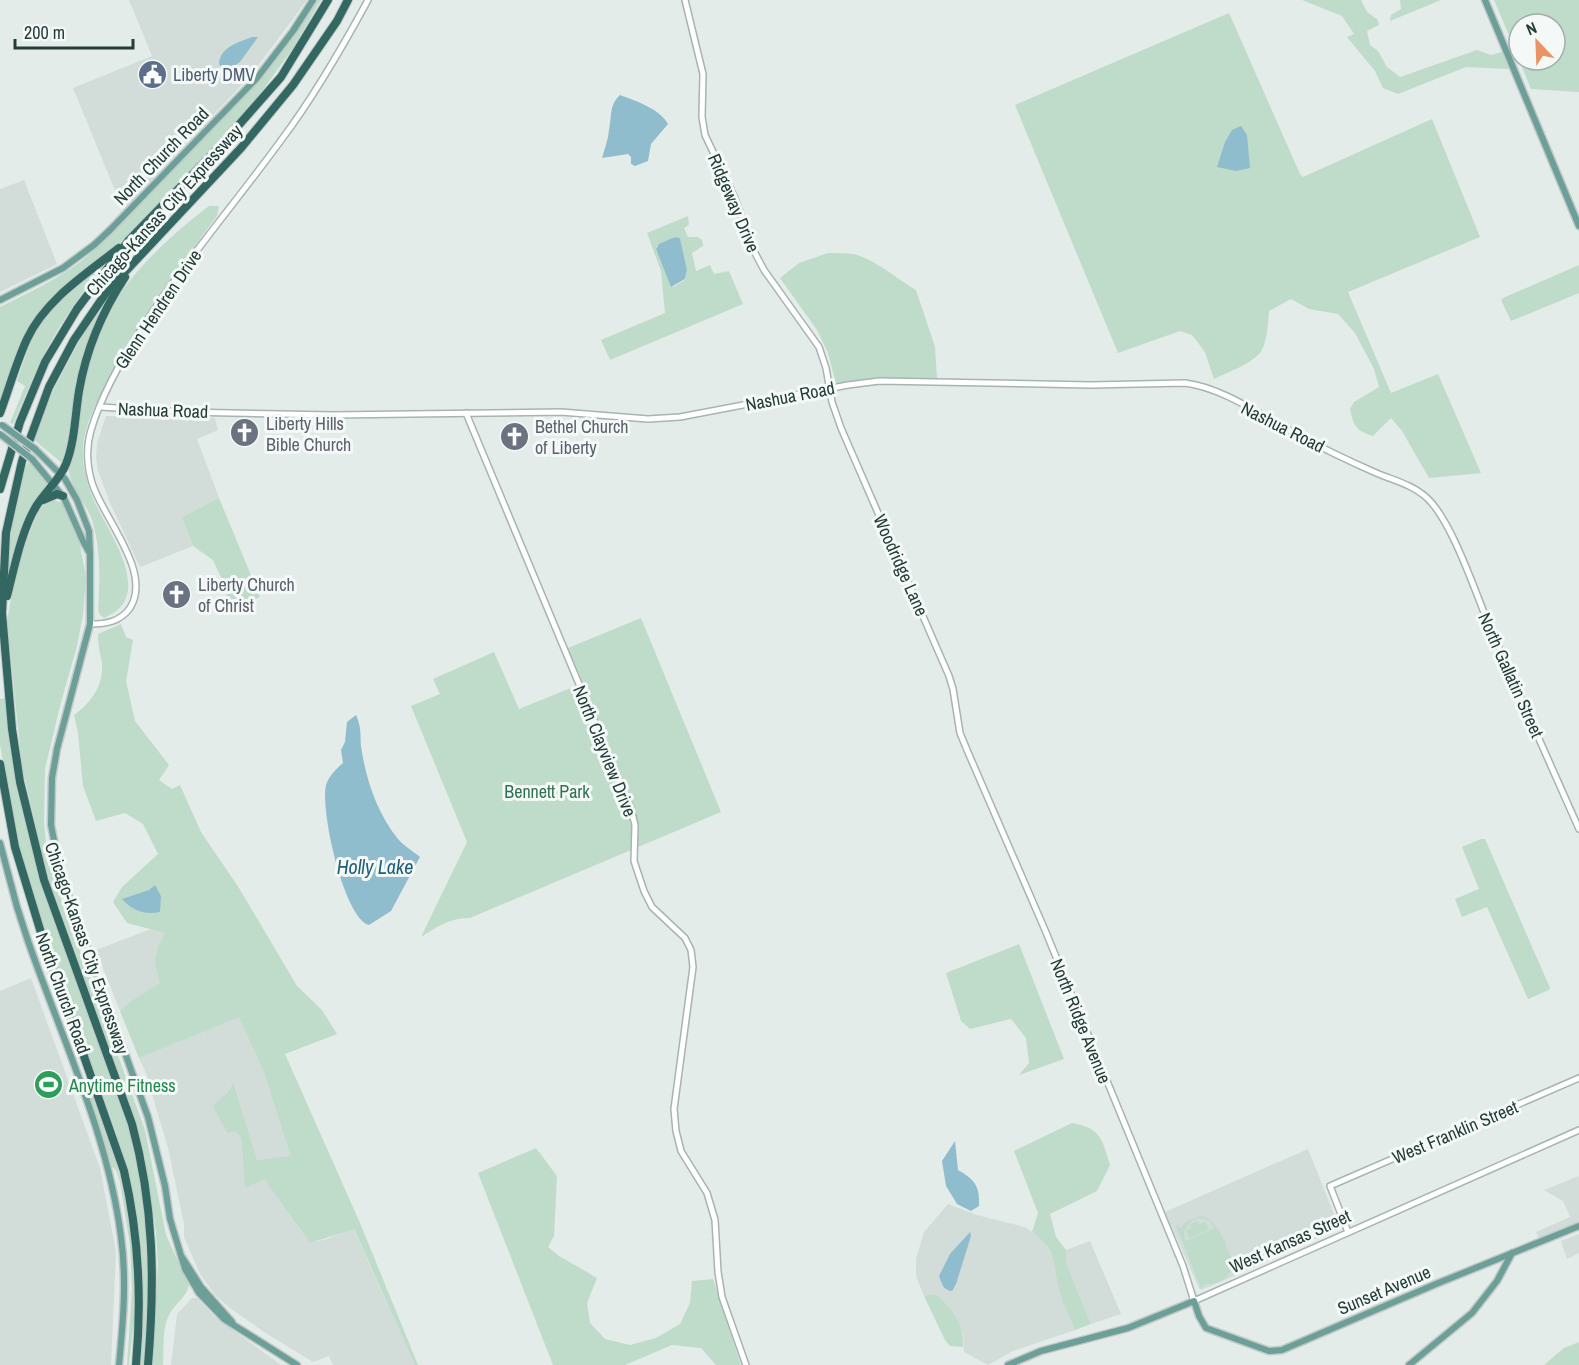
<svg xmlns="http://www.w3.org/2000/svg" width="1579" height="1365" font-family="'Archivo Narrow',sans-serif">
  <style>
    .built { fill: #d2dcd9 }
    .green { fill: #bedcc9; fill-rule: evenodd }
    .water { fill: #90bdcd }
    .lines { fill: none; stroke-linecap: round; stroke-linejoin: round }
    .minor-casing { stroke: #a7b4b1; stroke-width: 8 }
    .major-casing { stroke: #c2c9c8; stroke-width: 9 }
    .highway-casing { stroke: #c2c9c8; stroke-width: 10 }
    .minor { stroke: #fff; stroke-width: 5 }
    .major { stroke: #6b9f97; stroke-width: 6 }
    .highway { stroke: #326762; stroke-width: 8 }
    .major-bridge-casing { stroke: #c2c9c8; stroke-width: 9; stroke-linecap: butt }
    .major-bridge { stroke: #6b9f97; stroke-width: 6 }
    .labels { text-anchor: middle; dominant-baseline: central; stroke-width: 6; stroke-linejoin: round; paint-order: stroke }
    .service-label { font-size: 18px; fill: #4e5e75; stroke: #f4f9f7; text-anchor: start }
    .street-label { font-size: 18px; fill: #243d39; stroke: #f4f9f7 }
    .worship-label { font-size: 18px; fill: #5b616d; stroke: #f4f9f7; text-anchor: start }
    .park-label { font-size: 18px; fill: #317151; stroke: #f4f9f7 }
    .leisure-label { font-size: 18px; fill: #27864d; stroke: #f4f9f7; text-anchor: start }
    .water-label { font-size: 20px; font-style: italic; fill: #225e75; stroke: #f4f9f7 }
  </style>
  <rect width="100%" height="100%" fill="#e4ece9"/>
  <g class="built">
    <path d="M129,0H307L257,67L236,91L126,207L114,188L73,88L152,56Z"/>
    <path d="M24,180L57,264L0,292V189Z"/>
    <path d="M106,416L215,418L218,430L197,439L219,498L182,517L193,546L140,567L110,503L98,471L96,457L97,443Z"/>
    <path d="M151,929L166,933L156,953L161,983L131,1001L120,1011L96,950Z"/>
    <path d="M31,978L100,1168L116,1252L111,1365H0V991Z"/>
    <path d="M239,1016L264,1072L292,1157L257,1160L232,1084L227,1093L235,1131L241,1138L245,1187L264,1179L310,1243L327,1239L353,1228L415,1365H333L329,1356L313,1362L264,1332L230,1308L215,1295L200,1274L184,1237V1224L168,1148L152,1094L155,1093L139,1058Z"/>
    <path d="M1308,1149L1336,1219L1335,1229L1253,1268L1201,1290L1199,1288L1165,1212Z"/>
    <path d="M1579,1176V1223L1539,1239L1536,1232L1570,1217L1563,1201L1544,1190Z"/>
    <path d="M948,1204L977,1215L1025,1227L1044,1240L1055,1263L1059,1290L1075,1330L1013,1351L988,1365L964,1352L963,1334L936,1294L924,1296L916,1276V1259L924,1232Z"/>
    <path d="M1579,1234V1253L1567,1259L1561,1241Z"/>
    <path d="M1090,1241L1121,1314L1091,1324L1066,1263V1250Z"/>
    <path d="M192,1298H197L215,1317L281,1365H171L177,1314Z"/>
  </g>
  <g class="green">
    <path d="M318,0H321L293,48L265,87L214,148L119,244L56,297L20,346L0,399V307C26,294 52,282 76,265C108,241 135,208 164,179C219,122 275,67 318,0Z"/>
    <path d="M1302,0H1361L1367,12L1378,20L1379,25L1367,31L1370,45L1378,51L1387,67L1400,77L1477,50L1491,55L1502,52L1509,69L1466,67L1398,94L1383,88L1375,71L1347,37L1354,34L1342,16Z"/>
    <path d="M1400,0H1441L1390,21L1391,15L1401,9Z"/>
    <path d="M1494,0H1579V92L1531,89L1519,60H1555V24H1519V59Z"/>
    <path d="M1229,13L1300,174L1303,177L1432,119L1480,237L1348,292L1391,393L1438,374L1481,473L1429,478L1402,431L1391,418L1373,436C1356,431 1354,426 1350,409L1354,402L1379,387L1374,369L1355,333L1338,314L1309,309L1291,299L1269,311C1268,323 1267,344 1260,353C1249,365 1228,372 1214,379L1205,352L1192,335L1180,331L1118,353L1015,105Z"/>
    <path d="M209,206H219L217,216C199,240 181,265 164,290C150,311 137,334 124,356C107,385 86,413 83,447C82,464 86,480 92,496C105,529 159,596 104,618L100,615L98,610C100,580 101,549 92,520C87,505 69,484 69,470C69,456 76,440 78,425C83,388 89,349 107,315C130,272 171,235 209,206Z"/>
    <path d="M688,216L689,225L684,228L688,237H698L702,240L703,246L692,253L696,271L710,265L714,274L729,271L743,304L610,360L601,340L665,313L661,271L647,233ZM675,237L680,238L687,270L685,280L673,287L656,249L657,246Z"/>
    <path d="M828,253C836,253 844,253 852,254C872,257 897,279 916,290L935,347L937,378H875L836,384L828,353L817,330L780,278L799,263Z"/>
    <path d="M1579,265V293L1511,321L1501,300L1503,298Z"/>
    <path d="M99,268L58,329L40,361L13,424L10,423L25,386L17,381L33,335L49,311Z"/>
    <path d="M113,292L86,351L76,382L66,454L62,463L33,439L55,387L81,338Z"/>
    <path d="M29,461L48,484L26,516L7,577C9,551 15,480 29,461Z"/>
    <path d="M219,498L260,597L218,614L227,607L226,588L213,560L193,546L182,517Z"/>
    <path d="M53,500L64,503L80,545L86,578L83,614L77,646L60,706L45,769L44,823L47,851L60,896L145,1130L166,1235L189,1285C187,1297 173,1305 168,1317C162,1330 164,1350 163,1365H152L158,1264L156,1232L145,1157L125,1091L51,885L43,858L22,766L7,622L13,587L27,539L39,510L47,501Z"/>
    <path d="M641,618L721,812L470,918C451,917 437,927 421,937L467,842L411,706L440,694L433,679L494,652L519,709L583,683L568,648Z"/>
    <path d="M121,624L126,637L133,640L126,681L135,721L169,765L159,780L172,789L180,785L201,832L239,888L297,986L322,1010L337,1034L285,1054L360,1223L418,1365H415L354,1229L310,1243L264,1179L245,1188L241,1138L235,1131L227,1133L213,1106L227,1093L233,1083L257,1160L291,1156L264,1072L239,1017L139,1058L120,1011L131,1001L160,983C153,958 153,957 165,933L127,923L113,902L122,887L158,854L143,824L125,813L96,821L83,786L78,733L74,715C91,703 104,685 102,663C100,653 98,645 98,634Z"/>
    <path d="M5,698C14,761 23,825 43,886C62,943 84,1000 105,1057C120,1098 135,1140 142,1183C152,1244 149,1304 144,1365H138L143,1288L137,1217L116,1132L53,960L21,854L0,745V699Z"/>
    <path d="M1481,839H1485L1550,988L1549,990L1528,999L1487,907L1462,917L1455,899L1479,889L1462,847Z"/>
    <path d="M1019,944L1064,1059L1019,1075L1029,1063L1026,1038L1011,1019L970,1029L961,1021L946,973Z"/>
    <path d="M91,1086C116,1154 136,1223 136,1296C135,1319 131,1342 129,1365H127L132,1290L130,1245L125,1214L120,1182L116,1170L111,1166L102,1132L86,1088Z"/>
    <path d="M1072,1123C1101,1128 1102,1139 1110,1165L1097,1191L1050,1214L1056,1237L1066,1250V1263L1091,1324L1075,1330C1070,1317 1063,1304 1059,1290C1053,1264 1057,1249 1032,1232L1038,1213L1014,1151Z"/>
    <path d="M536,1148L557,1176L554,1236L548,1247L559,1256L597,1278L587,1303L590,1323L605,1339L630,1345L656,1338L680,1324L690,1303L692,1281L713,1279L741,1365H716L701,1348L672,1345L625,1365H553L478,1173Z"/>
    <path d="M1200,1216C1219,1219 1227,1248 1233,1264C1230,1279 1218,1285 1203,1284L1204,1287L1201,1288L1176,1226L1178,1225L1180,1229L1187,1221ZM1202,1218L1209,1221L1215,1228L1185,1241C1182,1228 1188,1219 1202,1218Z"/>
    <path d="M1198,1221L1199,1224L1205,1222L1209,1229L1189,1238L1186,1230L1192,1228L1190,1224Z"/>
    <path d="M935,1294C952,1308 964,1324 963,1347L950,1346L945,1340L924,1296Z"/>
    <path d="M1579,1342V1365H1544L1564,1348Z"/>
  </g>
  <g class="water">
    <path d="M252,37H258L240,62L226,72L219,64C220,47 239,42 252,37Z"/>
    <path d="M620,95C636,101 660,109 668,124L651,144L648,161L635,166L631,164V157L628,154L602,158C605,148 608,140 609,130C612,116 609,105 620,95Z"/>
    <path d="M1241,126L1247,135L1250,168L1236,171L1217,167L1225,142L1232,130Z"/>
    <path d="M675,237L680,238L687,270L685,279L671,287L656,249L659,244Z"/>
    <path d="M356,715C363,731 359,736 362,752C367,783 378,814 398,839C404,846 413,851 420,857L391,911L369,925C344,918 320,810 326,785C329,776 336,769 343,763L341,750L345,742L347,722Z"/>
    <path d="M155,885L161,896L160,912C144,915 133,911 122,899L149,890Z"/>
    <path d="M955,1141L958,1170C975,1180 980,1186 979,1206L971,1211L957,1204L946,1186L942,1161Z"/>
    <path d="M970,1232L971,1236L956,1284L952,1291C943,1290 942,1284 939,1276L950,1254Z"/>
  </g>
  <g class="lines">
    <defs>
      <g id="minor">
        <path d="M685,0L703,74L702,117L705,135L734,196L755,253L764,270L819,347L826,368L832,402L841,428L949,676L953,689L960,733L967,750L1045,930L1183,1266L1194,1301L1579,1130"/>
        <path d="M100,407L184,412L332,415L561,412L648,419L680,417L848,385L879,381L1091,385L1185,383C1225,388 1264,418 1300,436C1324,449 1349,461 1374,472C1392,480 1412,484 1427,498C1451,520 1474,588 1487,620C1517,690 1548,759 1579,829"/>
        <path d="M466,413L631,809L635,825L634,861L644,891L652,907L685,938L691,950L693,967L674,1109L676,1131L681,1151L707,1193L715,1220L718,1272L722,1297L746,1365"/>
        <path d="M90,624C106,624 120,622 130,608C153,572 103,518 92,483C87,466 86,447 91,430C102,393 123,357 144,325C186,260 237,201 282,139C315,95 342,48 368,0"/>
        <path d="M1348,1232L1330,1186L1579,1078"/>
      </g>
      <g id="major">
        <path d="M1485,0L1579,226"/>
        <path d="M0,300L63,268L94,245L110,230L257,78L293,31L313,0"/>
        <path d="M35,449L65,479L77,500L89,531L90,553V624L57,749L52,778L51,825L61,875L148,1117L165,1186L170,1219L185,1269L199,1293L224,1319L297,1365"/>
        <path d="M32,459L64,498L83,541L89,552"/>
        <path d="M0,843L17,907L28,941C62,1039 108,1134 121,1237C127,1280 123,1323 119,1365"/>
        <path d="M182,1257L201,1287L232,1322"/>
        <path d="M1008,1365L1041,1351L1128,1328L1194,1301L1199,1316L1206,1328L1269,1351L1282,1350L1436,1284L1579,1226"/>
        <path d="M1409,1365L1472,1313L1497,1281L1512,1253"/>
      </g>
      <g id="highway">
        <path d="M0,413C9,389 16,363 27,339C45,300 86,274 119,248"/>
        <path d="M0,489L20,422L45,362L77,309L129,240L222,144L281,77L328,0"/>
        <path d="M43,500L57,494L63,496"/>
        <path d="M7,596C14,569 22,528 37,505C46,491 60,479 66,464C75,441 75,415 79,391C86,350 102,312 125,277"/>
        <path d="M0,764L15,847L42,936L124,1171C139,1236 142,1299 136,1365"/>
        <path d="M148,1365C155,1282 154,1205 132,1124L44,880L20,782L12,729L2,613L6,533L22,461L49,387L74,340L108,290L241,148L293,85L337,21L348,0"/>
      </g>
    </defs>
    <use href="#minor" class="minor-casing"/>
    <use href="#major" class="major-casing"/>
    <use href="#highway" class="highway-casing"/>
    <use href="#minor" class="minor"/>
    <use href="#major" class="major"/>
    <use href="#highway" class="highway"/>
    <defs>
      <g id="major-bridge">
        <path d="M2,425L35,449"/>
        <path d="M0,434L32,459"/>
      </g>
    </defs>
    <use href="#major-bridge" class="major-bridge-casing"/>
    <use href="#major-bridge" class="major-bridge"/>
  </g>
  <defs>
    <symbol id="civic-disc" viewBox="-11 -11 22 22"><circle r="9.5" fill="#5c6f8a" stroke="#f4f9f7"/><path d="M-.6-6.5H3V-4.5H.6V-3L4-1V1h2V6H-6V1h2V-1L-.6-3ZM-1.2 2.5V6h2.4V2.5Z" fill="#fff"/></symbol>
    <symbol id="church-disc" viewBox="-11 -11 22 22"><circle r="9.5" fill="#6b7280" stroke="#f4f9f7"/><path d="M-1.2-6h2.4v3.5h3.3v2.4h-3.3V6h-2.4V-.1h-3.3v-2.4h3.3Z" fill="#fff"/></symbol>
    <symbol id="stadium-disc" viewBox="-11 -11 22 22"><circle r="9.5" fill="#2e9e5b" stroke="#f4f9f7"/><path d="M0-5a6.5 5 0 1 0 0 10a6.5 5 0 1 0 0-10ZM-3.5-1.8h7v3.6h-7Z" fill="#fff"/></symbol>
  </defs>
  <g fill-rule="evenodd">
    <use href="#civic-disc" x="136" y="58" width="33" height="33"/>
    <use href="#church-disc" x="228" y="416" width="33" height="33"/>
    <use href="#church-disc" x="498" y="420" width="33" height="33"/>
    <use href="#church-disc" x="160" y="578" width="33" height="33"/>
    <use href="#stadium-disc" x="32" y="1068" width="33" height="33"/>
  </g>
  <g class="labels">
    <g class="service-label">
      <text x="173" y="74">Liberty DMV</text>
    </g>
    <g class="street-label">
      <text transform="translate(161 156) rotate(-46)">North Church Road</text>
      <text transform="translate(734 203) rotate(67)">Ridgeway Drive</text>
      <text transform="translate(164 210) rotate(-48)">Chicago-Kansas City Expressway</text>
      <text transform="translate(158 309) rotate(-56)">Glenn Hendren Drive</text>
      <text transform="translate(790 396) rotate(-11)">Nashua Road</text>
      <text transform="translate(163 410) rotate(2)">Nashua Road</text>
      <text transform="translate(1283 427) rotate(27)">Nashua Road</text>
      <text transform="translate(901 565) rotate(66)">Woodridge Lane</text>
      <text transform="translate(1511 675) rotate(66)">North Gallatin Street</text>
      <text transform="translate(605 751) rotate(68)">North Clayview Drive</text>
      <text transform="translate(87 948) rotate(71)">Chicago-Kansas City Expressway</text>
      <text transform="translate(63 993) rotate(70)">North Church Road</text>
      <text transform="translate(1081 1021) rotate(68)">North Ridge Avenue</text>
      <text transform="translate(1455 1132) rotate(-23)">West Franklin Street</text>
      <text transform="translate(1290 1241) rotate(-24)">West Kansas Street</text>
      <text transform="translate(1384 1290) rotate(-23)">Sunset Avenue</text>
    </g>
    <g class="worship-label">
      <text x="266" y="423">Liberty Hills<tspan x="266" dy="21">Bible Church</tspan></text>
      <text x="535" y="426">Bethel Church<tspan x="535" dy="21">of Liberty</tspan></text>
      <text x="198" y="584">Liberty Church<tspan x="198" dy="21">of Christ</tspan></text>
    </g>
    <g class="park-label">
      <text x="547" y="791">Bennett Park</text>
    </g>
    <g class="leisure-label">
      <text x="69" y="1085">Anytime Fitness</text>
    </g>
    <g class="water-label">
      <text x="375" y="866">Holly Lake</text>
    </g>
  </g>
  <g transform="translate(1537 42) rotate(337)"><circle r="28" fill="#f4f9f7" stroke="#a1aeab" stroke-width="1.5"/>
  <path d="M0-4.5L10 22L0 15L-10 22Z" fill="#e99465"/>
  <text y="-9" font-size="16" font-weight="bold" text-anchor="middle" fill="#243d39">N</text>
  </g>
  <path d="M15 39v9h118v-9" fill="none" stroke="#243d39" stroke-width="3"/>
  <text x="24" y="39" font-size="18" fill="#243d39" stroke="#f4f9f7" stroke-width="4.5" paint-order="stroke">200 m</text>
</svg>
